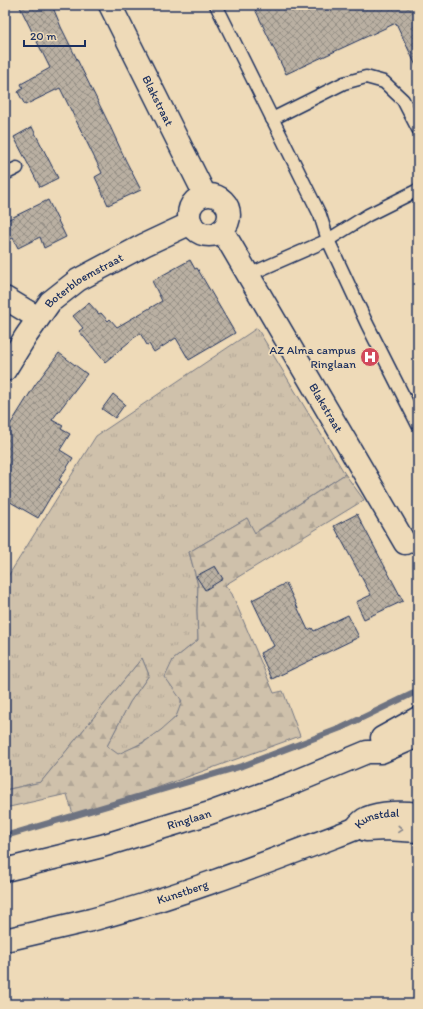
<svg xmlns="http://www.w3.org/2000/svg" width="423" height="1009" font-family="Itim,sans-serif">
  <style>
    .grass { fill: url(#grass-tufts); stroke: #757884 }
    .forest { fill: url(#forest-firs); stroke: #757884 }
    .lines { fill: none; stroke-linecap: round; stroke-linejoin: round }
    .stream { stroke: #6e7381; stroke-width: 6 }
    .building { fill: url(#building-cross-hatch); stroke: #1b2f5e }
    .service-casing { stroke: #1b2f5e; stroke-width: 15 }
    .minor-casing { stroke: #1b2f5e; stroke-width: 25 }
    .tertiary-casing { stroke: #1b2f5e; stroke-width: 25 }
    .secondary-casing { stroke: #1b2f5e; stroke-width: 25 }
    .service { stroke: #eedab8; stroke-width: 12 }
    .minor { stroke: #eedab8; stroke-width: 22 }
    .tertiary { stroke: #eedab8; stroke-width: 22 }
    .secondary { stroke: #eedab8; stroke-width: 22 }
    .oneway { stroke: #84848b }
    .labels { text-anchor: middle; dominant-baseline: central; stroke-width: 3.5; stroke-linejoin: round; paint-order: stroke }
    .street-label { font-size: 12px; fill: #1b2f5e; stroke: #eedab8 }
    .poi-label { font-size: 12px; fill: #1b2f5e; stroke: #eedab8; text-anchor: end }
  </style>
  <defs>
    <pattern id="grass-tufts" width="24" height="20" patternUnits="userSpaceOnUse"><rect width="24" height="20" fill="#cfc1ab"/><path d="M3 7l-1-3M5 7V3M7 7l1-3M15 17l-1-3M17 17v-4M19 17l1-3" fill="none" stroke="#b1a696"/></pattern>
    <pattern id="forest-firs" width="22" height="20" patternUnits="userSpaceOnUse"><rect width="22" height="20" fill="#cfc1ab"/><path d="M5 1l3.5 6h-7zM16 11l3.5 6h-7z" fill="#b1a696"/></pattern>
    <pattern id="building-cross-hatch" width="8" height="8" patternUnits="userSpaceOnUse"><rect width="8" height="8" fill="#bab0a2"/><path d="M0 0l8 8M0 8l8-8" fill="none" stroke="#969087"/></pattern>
  </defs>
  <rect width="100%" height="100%" fill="#eedab8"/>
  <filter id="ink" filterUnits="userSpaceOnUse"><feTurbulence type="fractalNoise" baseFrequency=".025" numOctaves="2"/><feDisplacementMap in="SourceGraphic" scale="8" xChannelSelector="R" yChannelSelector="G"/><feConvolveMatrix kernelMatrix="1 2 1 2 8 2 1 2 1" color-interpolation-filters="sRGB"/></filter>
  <g filter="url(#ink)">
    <path class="grass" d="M257,328L345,474L254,533L247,518L189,552L198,585L197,610L198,640L173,660C176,673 181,687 181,700C183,725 136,746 118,755L107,746L130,702L149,675L142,658L41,782L5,790V581L96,436Z"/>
    <path class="forest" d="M345,474L364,500L225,585L232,594L274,693L283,691L300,736L74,818L67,794L5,808V790L41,782L142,658L149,675L130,702L107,746L118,754L143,743L161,730L176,717L182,701L165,677L173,660L198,640L197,610L198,585L189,552L247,518L255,533Z"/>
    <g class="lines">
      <path class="stream" d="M5,836L242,766L341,728L418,691"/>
    </g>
    <g class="building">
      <path d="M19,5H52L61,27L109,124L126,161L141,190L108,205L95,177L102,173L60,88L25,105L18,92L23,88L21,84L50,68Z"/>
      <path d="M253,5H418V70L396,23L286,74Z"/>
      <path d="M32,127L58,178L40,187L14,137Z"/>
      <path d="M48,200L66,237L44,248L40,237L18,248L13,238L5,242V221Z"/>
      <path d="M190,260L195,269L197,268L235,333L189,360L176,338L154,352L149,344L147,345L140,333L105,362L79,331L83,328L73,316L89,303L99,314L101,313L108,321L110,319L117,327L162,301L152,281Z"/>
      <path d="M59,353L87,374L52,420L63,426L61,429L70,434L60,450L73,458L59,480L62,482L52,496H51L38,518L5,499V433L35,385Z"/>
      <path d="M113,394L125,404L115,418L102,409Z"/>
      <path d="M357,514L403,601L364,619L356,602L371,595L334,526Z"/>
      <path d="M215,566L223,579L205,590L196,576Z"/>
      <path d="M286,583L308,630L312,628L314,631L348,615L359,637L272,679L260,653L274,646L252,600Z"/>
    </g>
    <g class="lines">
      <defs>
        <g id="service">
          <path d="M216,5L320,215L328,240L367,324L418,425"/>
          <path d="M272,119L344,83L366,77L384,82L403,100L418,129"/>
          <path d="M5,174L17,168"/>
          <path d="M248,275L328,240L368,215L418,190"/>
        </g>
        <g id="minor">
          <path id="s1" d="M110,5L205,195"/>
          <circle cx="209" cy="215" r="20"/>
          <path id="s2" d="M222,230L405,543"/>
          <path d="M5,298L38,318"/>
          <path id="s3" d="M5,370L26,336L50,302L78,280L144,245L191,223"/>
          <path id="s4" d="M5,940C34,933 62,927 91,920C181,896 268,862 355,829"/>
        </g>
        <g id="tertiary">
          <path id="s5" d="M355,829C358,825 362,820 367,818C381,812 403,812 418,814"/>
          <path d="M366,830L386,829L418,831"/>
        </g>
        <g id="secondary">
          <path d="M382,738L418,718"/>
          <path id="s6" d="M5,870L102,846L210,813L290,784L367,752H381L418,736"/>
        </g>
      </defs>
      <use href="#service" class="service-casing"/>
      <use href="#minor" class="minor-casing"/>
      <use href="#tertiary" class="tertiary-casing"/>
      <use href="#secondary" class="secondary-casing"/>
      <use href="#service" class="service"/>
      <use href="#minor" class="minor"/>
      <use href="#tertiary" class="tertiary"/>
      <use href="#secondary" class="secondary"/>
    </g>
    <defs><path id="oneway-chevron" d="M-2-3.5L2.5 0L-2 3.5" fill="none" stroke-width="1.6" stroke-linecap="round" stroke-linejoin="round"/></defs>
    <use class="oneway" href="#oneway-chevron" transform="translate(400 829) rotate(3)"/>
  </g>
  <defs>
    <symbol id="hospital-disc" viewBox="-11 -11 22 22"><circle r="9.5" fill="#d1495b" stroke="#eedab8"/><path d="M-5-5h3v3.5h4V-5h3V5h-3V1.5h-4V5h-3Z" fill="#fff"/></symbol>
  </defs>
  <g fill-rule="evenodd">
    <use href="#hospital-disc" x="359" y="346" width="22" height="22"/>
  </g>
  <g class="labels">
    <g class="street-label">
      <text stroke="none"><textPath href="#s1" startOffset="107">Blakstraat</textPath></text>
      <text stroke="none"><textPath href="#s3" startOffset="122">Boterbloemstraat</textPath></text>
      <text stroke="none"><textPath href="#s2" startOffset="206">Blakstraat</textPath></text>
      <text stroke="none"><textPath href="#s6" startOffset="191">Ringlaan</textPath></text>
      <text stroke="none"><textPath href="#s5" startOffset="26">Kunstdal</textPath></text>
      <text stroke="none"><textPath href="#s4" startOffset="184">Kunstberg</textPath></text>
    </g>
    <g class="poi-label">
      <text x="356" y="350">AZ Alma campus<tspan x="356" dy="14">Ringlaan</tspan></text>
    </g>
  </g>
  <rect width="423" height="1009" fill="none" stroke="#eedab8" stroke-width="20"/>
  <rect x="10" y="10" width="403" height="989" fill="none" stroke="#1b2f5e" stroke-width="1.5" filter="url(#ink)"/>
  <path d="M24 40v6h61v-6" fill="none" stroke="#1b2f5e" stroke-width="2"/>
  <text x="30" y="40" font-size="12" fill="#1b2f5e" stroke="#eedab8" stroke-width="3" paint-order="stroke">20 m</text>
</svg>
